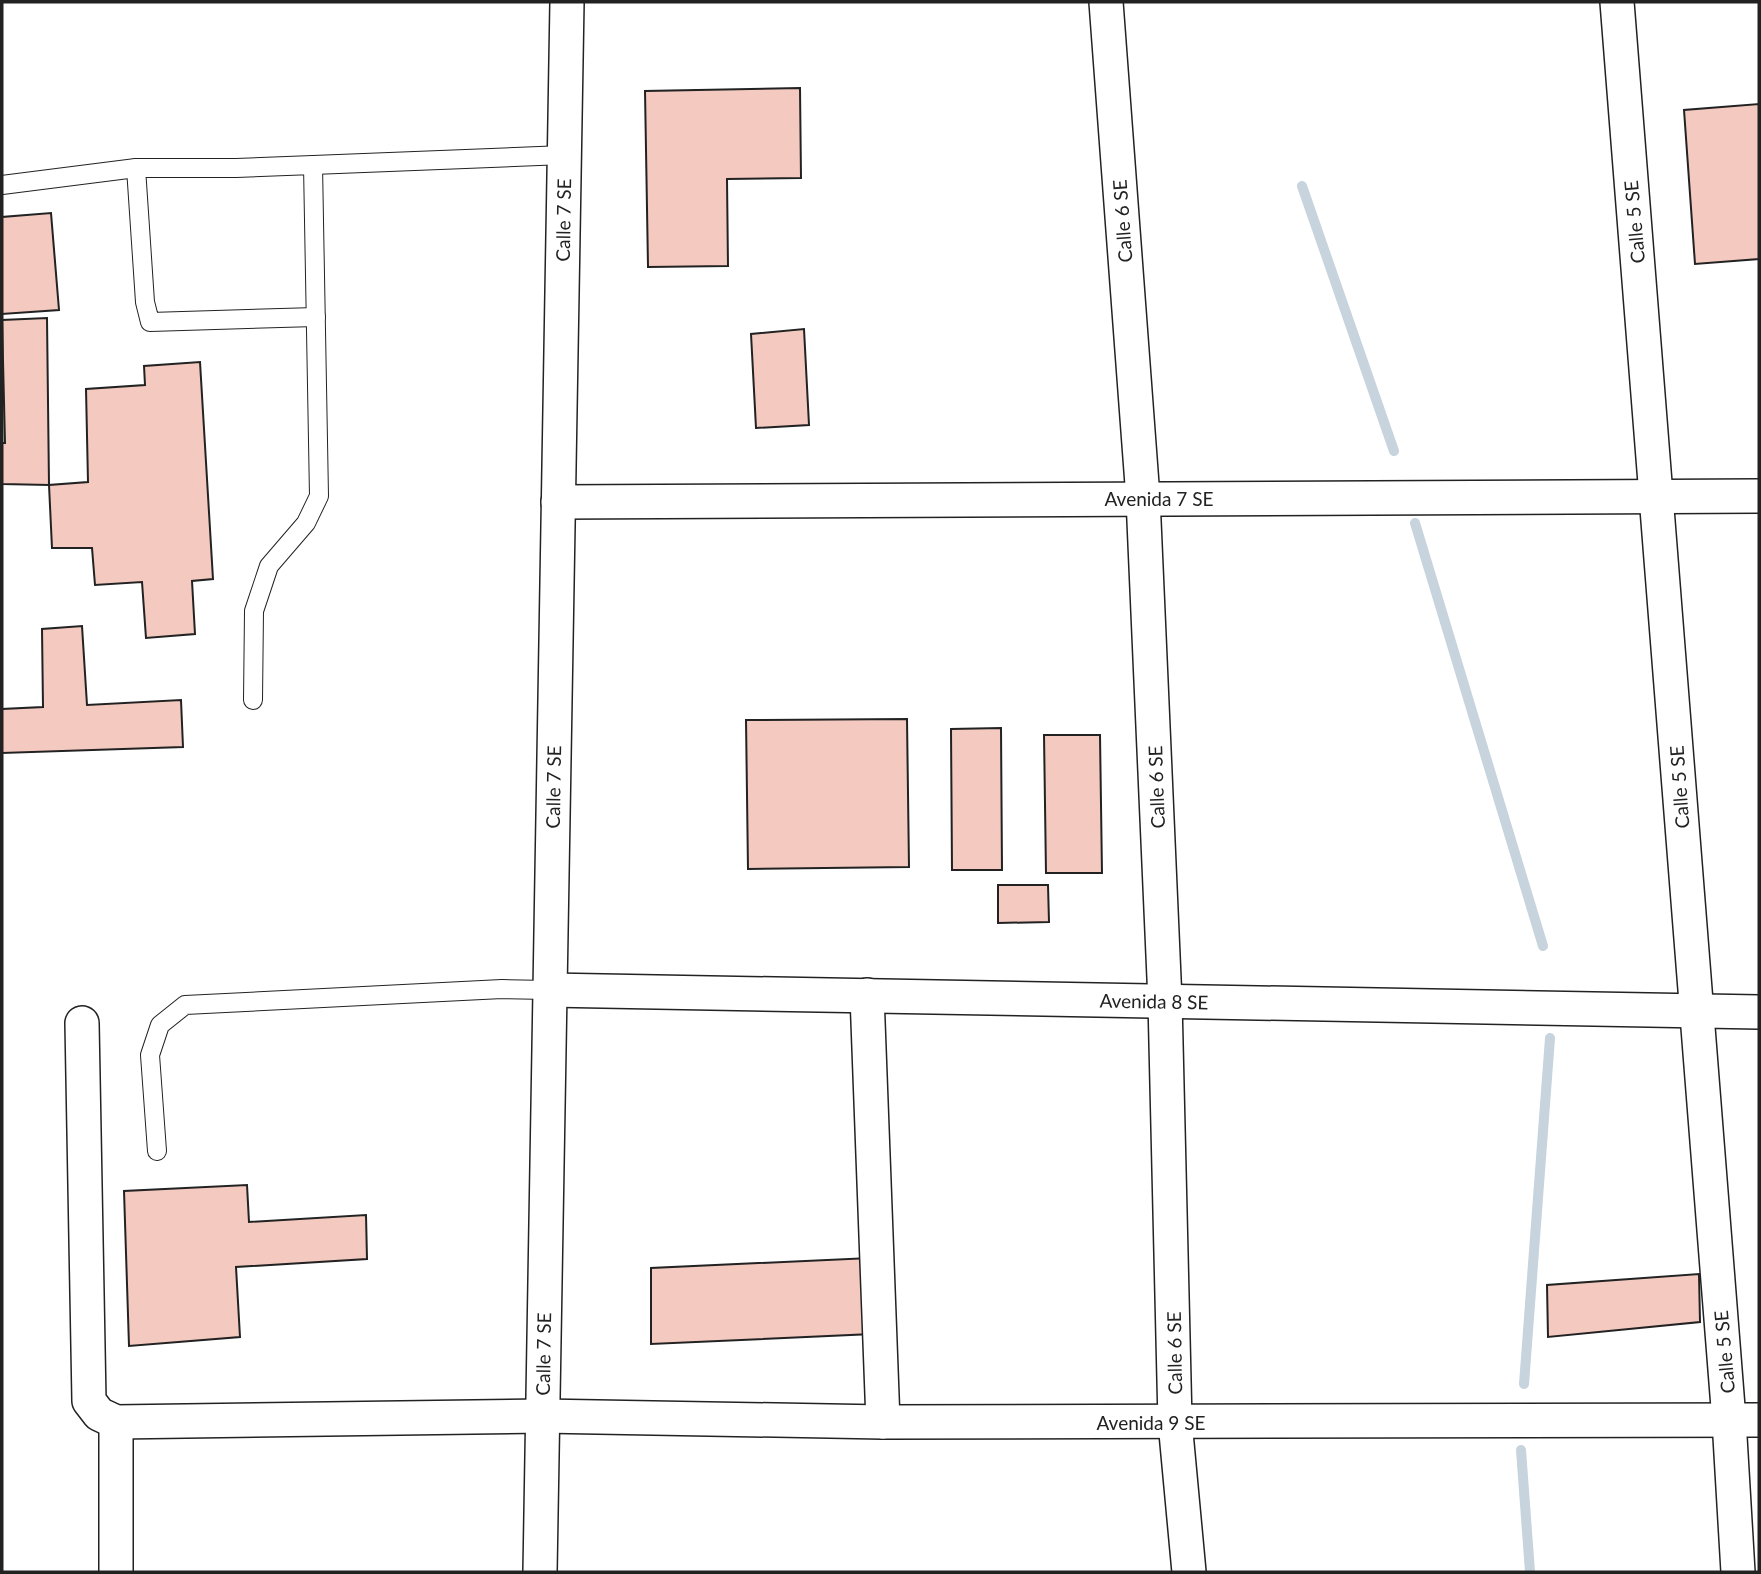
<svg xmlns="http://www.w3.org/2000/svg" width="1761" height="1574" font-family="Lato,sans-serif">
  <style>
    .lines { fill: none; stroke-linecap: round; stroke-linejoin: round }
    .stream { stroke: #c7d3dd; stroke-width: 10 }
    .building { fill: #f3c9c0; stroke: #222; stroke-width: 2 }
    .lane-casing { stroke: #222; stroke-width: 20 }
    .street-casing { stroke: #222; stroke-width: 36 }
    .lane { stroke: #fff; stroke-width: 18 }
    .street { stroke: #fff; stroke-width: 33 }
    .labels { text-anchor: middle; dominant-baseline: central; stroke-width: 5; stroke-linejoin: round; paint-order: stroke }
    .street-label { font-size: 19px; fill: #222; stroke: #fff }
  </style>
  <rect width="100%" height="100%" fill="#fff"/>
  <g class="lines">
    <g class="stream">
      <path d="M1302,186L1394,451"/>
      <path d="M1415,523L1543,946"/>
      <path d="M1524,1384L1550,1038"/>
      <path d="M1521,1450L1530,1572"/>
    </g>
  </g>
  <g class="building">
    <path d="M800,88L801,178L727,179L728,266L648,267L645,91Z"/>
    <path d="M1759,104V259L1695,264L1684,110Z"/>
    <path d="M51,213L59,310L2,314V217Z"/>
    <path d="M47,318L49,485L2,484V443H5L2,320Z"/>
    <path d="M804,329L809,425L756,428L751,334Z"/>
    <path d="M200,362L213,579L192,581L195,634L146,638L142,582L95,585L92,548H52L49,485L88,482L86,389L145,385L144,366Z"/>
    <path d="M82,626L87,705L181,700L183,747L2,753V709L43,707L42,629Z"/>
    <path d="M907,719L909,867L748,869L746,720Z"/>
    <path d="M1001,728L1002,870H952L951,729Z"/>
    <path d="M1044,735H1100L1102,873H1046Z"/>
    <path d="M998,885H1048L1049,922L998,923Z"/>
    <path d="M247,1185L249,1222L366,1215L367,1259L236,1267L240,1337L129,1346L124,1191Z"/>
    <path d="M870,1258L872,1334L651,1344V1268Z"/>
    <path d="M1699,1274L1700,1322L1548,1337L1547,1285Z"/>
  </g>
  <g class="lines">
    <defs>
      <g id="lane">
        <path d="M313,165L564,155"/>
        <path d="M136,168L145,302L150,322L316,317"/>
        <path d="M2,185L136,168H236L313,165L319,496L306,523L269,566L254,611L253,700"/>
        <path d="M157,1151L150,1055L160,1025L185,1005L502,989L549,990"/>
      </g>
      <g id="street">
        <path d="M1106,2L1143,498L1165,1001L1175,1422L1189,1572"/>
        <path d="M1617,2L1729,1420L1738,1572"/>
        <path d="M558,502L1759,496"/>
        <path d="M549,990L1759,1012"/>
        <path d="M867,995L883,1422"/>
        <path d="M82,1023L89,1401L99,1414L116,1422L542,1416L883,1422L1759,1420"/>
        <path d="M116,1422V1572"/>
        <path d="M540,1572L567,2"/>
      </g>
    </defs>
    <use href="#lane" class="lane-casing"/>
    <use href="#street" class="street-casing"/>
    <use href="#lane" class="lane"/>
    <use href="#street" class="street"/>
  </g>
  <g class="labels">
    <g class="street-label">
      <text transform="translate(563 220) rotate(-89)">Calle 7 SE</text>
      <text transform="translate(1122 221) rotate(-94)">Calle 6 SE</text>
      <text transform="translate(1634 222) rotate(-95)">Calle 5 SE</text>
      <text x="1159" y="498">Avenida 7 SE</text>
      <text transform="translate(553 787) rotate(-89)">Calle 7 SE</text>
      <text transform="translate(1156 787) rotate(-92)">Calle 6 SE</text>
      <text transform="translate(1679 787) rotate(-94)">Calle 5 SE</text>
      <text transform="translate(1154 1001) rotate(1)">Avenida 8 SE</text>
      <text transform="translate(1724 1352) rotate(-95)">Calle 5 SE</text>
      <text transform="translate(1174 1353) rotate(-91)">Calle 6 SE</text>
      <text transform="translate(543 1354) rotate(-89)">Calle 7 SE</text>
      <text x="1151" y="1422">Avenida 9 SE</text>
    </g>
  </g>
  <rect width="1761" height="1574" fill="none" stroke="#222222" stroke-width="7"/>
</svg>
